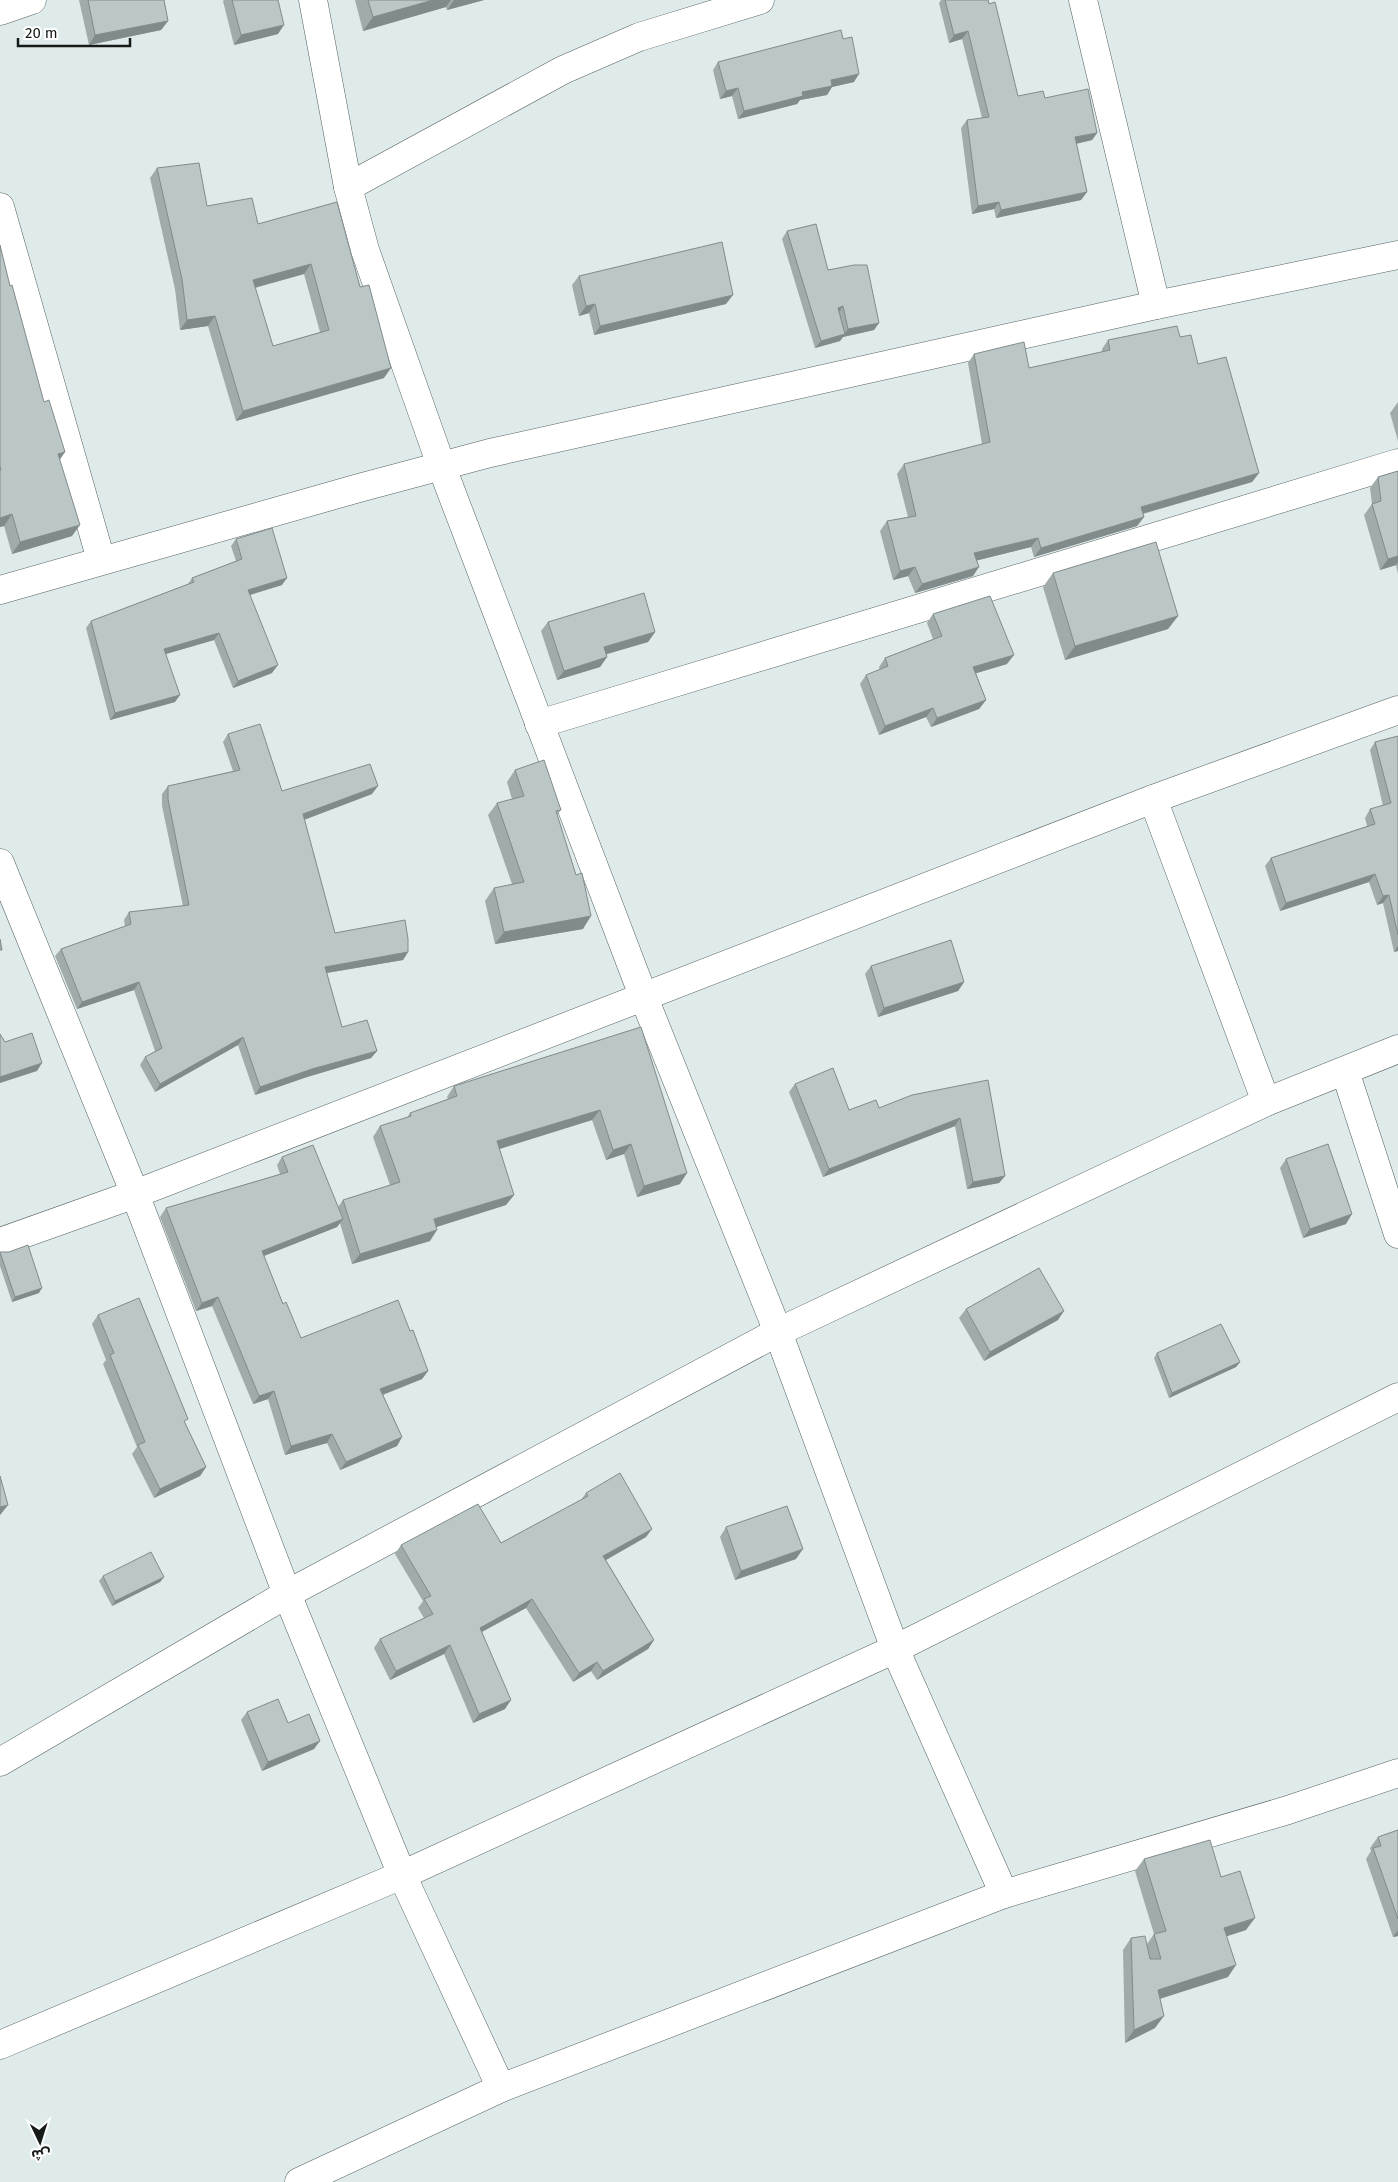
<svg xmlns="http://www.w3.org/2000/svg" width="1398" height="2182" font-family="'Fira Sans','Noto Sans Arabic',sans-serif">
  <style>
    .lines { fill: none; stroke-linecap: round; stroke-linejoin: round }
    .minor-casing { stroke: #566261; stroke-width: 29 }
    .minor { stroke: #fff; stroke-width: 28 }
    .wall { fill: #a0abaa; fill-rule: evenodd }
    .shaded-wall { fill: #828b8b }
    .building { fill: #bac7c6; stroke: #828b8b; fill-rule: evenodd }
  </style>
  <rect width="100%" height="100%" fill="#deebea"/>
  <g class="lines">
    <defs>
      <g id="minor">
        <path d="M313,0L348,187L365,250L441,465L644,998L778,1332L895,1649L1004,1894"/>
        <path d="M1083,0L1156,305"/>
        <path d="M0,11L32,0"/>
        <path d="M348,187L563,70L639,37L760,0"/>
        <path d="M0,207L101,560"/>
        <path d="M0,590L359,488L490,453L1156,305L1398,255"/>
        <path d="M539,724L1398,463"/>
        <path d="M1153,799L1266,1102"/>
        <path d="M0,863L135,1194L287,1594L402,1875L501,2088"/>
        <path d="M1345,1071L1398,1234"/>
        <path d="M0,1242L135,1194L1153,799L1398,710"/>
        <path d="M0,1762L287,1594L778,1332L1266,1102L1398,1049"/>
        <path d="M0,2045L402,1875L895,1649L1398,1397"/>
        <path d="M299,2182L501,2088L1004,1894L1288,1810L1398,1773"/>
      </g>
    </defs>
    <use href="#minor" class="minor-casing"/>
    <use href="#minor" class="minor"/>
  </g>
  <g class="wall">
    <path d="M79,0H164L168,21L161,30L89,45Z"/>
    <path d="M224,0H278V34L234,45L223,1Z"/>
    <path d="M355,0H484L447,10L446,7L363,31Z"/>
    <path d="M941,0H988L1018,96L1045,98L1097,133L1092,140L1076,144L1087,192L1081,200L996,218L994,209L972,214L961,128L967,120L982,118L962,39L949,43L939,3Z"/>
    <path d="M718,62L854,82L832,87L827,95L800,100L797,104L738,119L732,96L720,99L713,70Z"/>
    <path d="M157,168L207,206L258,224L337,202L384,378L236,421L208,326L180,330L175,289L150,178ZM304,274L320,332L273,346L255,288Z"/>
    <path d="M787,231L828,270L874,330L843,337L840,341L815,348L782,239Z"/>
    <path d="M0,245L10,286L60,460L72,536L12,554L4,526L0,527Z"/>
    <path d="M579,276L726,304L594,335L589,313L579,316L572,285Z"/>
    <path d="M1180,337L1198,364L1259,473L1252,482L1143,514L1144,517L1137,526L1034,557L1031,547L977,560L973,576L915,593L908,576L893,580L880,531L887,521L908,517L897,474L904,464L982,444L968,363L974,354L1029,368L1102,352V349L1108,340Z"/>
    <path d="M1398,402V441L1390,413Z"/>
    <path d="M1398,471V574L1396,565L1380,570L1364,515L1372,504L1370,488L1378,477Z"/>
    <path d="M236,539L282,585L250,595L272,673L233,688L214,640L166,654L175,702L110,720L86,628L91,621L188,584L192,578L236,561L231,546Z"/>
    <path d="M1053,573L1178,616L1168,629L1065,660L1043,587Z"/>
    <path d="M933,614L1007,664L976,673L986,700L979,709L931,727L926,717L879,735L860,684L866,675L880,670L879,667L885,658L933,639L927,623Z"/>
    <path d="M548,622L655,632L648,642L606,654L607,657L600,667L557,680L541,631Z"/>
    <path d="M228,734L282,791L372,794L304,820L335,933L408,952L403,960L327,973L342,1027L377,1051L371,1058L307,1077L255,1095L238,1045L155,1092L140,1065L145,1057L155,1051L134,990L77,1009L55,956L61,949L125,926L124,920L129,912L183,906L162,806V794L168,786L233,771L223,742Z"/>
    <path d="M1398,736V951L1394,952L1383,903L1377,905L1369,882L1280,911L1265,866L1271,858L1367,826L1365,818L1370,809L1383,806L1370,750L1375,742Z"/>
    <path d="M515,770L561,810L557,815L583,929L495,944L485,901L494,888L512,884L488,815L497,803L512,799L507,782Z"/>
    <path d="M871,966L964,982L958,991L878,1017L865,974Z"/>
    <path d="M641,1027L680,1184L637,1197L624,1154L606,1160L592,1120L499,1149L514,1195L506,1205L436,1227L430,1241L352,1264L340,1223L337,1227L264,1256L283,1304L301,1338L410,1331L428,1371L422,1379L383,1395L402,1437L397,1446L340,1470L327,1443L285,1455L268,1399L253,1404L212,1306L196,1311L160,1217L166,1208L280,1174L277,1165L282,1157L338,1207L343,1200L390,1185L373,1137L380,1126L407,1118L410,1113L448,1099L447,1097L454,1086Z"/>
    <path d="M988,1080L1005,1176L999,1183L967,1189L955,1126L823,1177L789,1092L795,1084L849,1110L879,1108Z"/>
    <path d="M1286,1159L1346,1224L1303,1238L1280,1168Z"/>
    <path d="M0,1252L39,1293L12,1302L0,1266Z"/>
    <path d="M966,1309L1058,1320L984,1361L959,1318Z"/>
    <path d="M98,1315L185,1423L206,1467L200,1476L154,1498L132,1454L137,1447L103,1364L106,1360L92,1324Z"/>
    <path d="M1157,1353L1240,1362L1236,1367L1169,1398L1154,1358Z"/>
    <path d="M586,1493L646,1537L606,1560L654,1640L648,1649L597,1680L591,1671L573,1682L526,1608L482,1632L505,1709L473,1723L444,1654L390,1680L374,1648L380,1639L424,1618L418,1608L423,1601L395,1554L401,1545L501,1543L581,1500Z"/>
    <path d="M726,1527L796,1559L735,1580L720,1537Z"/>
    <path d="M103,1576L164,1577L160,1582L112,1606L99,1581Z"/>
    <path d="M247,1712L288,1723L314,1749L262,1771L241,1720Z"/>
    <path d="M1398,1830V1936L1393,1937L1366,1859L1371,1851L1370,1848L1378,1837Z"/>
    <path d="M1144,1859L1221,1877L1246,1930L1227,1936L1228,1977L1160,1999L1155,2028L1125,2043L1123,1950L1131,1938L1147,1944L1154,1934L1135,1871Z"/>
  </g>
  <g class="shaded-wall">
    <path d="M433,0H451L446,7L363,31L373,17Z"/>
    <path d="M454,0H484L447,10Z"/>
    <path d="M168,21L161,30L89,45L95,35Z"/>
    <path d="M284,25L278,34L234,45L241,35Z"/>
    <path d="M968,31L962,39L949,43L954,35Z"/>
    <path d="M859,74L854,82L832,87L827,95L800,100L797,104L738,119L744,111L802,92L831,80Z"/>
    <path d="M738,88L732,96L720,99L726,91Z"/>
    <path d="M1097,133L1092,140L1070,145L1075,137Z"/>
    <path d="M1087,192L1081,200L996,218L1001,210Z"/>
    <path d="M999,202L994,209L972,214L978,206Z"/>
    <path d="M311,264L304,274L246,290L253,280Z"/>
    <path d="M733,295L726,304L594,335L600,326Z"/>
    <path d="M595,304L589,313L579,316L586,306Z"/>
    <path d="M843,306L838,314V308Z"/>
    <path d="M215,316L208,326L180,330L187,320Z"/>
    <path d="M879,323L874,330L843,337L840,341L815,348L821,341L844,334L848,329Z"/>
    <path d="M391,368L384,378L236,421L243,411Z"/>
    <path d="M65,452L57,464L58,454Z"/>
    <path d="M1259,473L1252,482L1134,516L1141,507Z"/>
    <path d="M12,514L4,526L0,527V518Z"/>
    <path d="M1144,517L1137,526L1034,557L1041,548Z"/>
    <path d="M80,525L72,536L12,554L20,542Z"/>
    <path d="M1038,538L1031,547L967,563L974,553Z"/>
    <path d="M1398,556V562L1396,565L1380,570L1388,559Z"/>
    <path d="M915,567L908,576L893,580L900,571Z"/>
    <path d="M979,567L973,576L915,593L922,584Z"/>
    <path d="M287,578L282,585L243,597L248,590Z"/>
    <path d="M1178,616L1168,629L1065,660L1075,646Z"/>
    <path d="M655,632L648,642L597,657L604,647Z"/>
    <path d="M219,633L214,640L159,656L164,649Z"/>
    <path d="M1014,655L1007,664L967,676L973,667Z"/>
    <path d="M607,657L600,667L557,680L564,671Z"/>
    <path d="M278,665L272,673L233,688L238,681Z"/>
    <path d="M180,695L175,702L110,720L115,713Z"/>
    <path d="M986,700L979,709L931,727L937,718Z"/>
    <path d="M933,708L926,717L879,735L885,726Z"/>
    <path d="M378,786L372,794L298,822L303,814Z"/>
    <path d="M1375,874L1369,882L1280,911L1286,903Z"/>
    <path d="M1389,895L1383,903L1377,905L1383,896Z"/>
    <path d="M591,916L583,929L495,944L504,932Z"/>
    <path d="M1398,946V951L1394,952Z"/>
    <path d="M408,952L403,960L320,974L325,967Z"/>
    <path d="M139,982L134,990L77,1009L82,1002Z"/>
    <path d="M964,982L958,991L878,1017L884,1008Z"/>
    <path d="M243,1037L238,1045L155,1092L160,1084Z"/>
    <path d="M377,1051L371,1058L307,1077L255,1095L260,1087L312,1069Z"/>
    <path d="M42,1063L37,1071L0,1083V1077Z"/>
    <path d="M600,1110L592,1120L490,1152L497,1141Z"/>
    <path d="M960,1118L955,1126L823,1177L829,1169Z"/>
    <path d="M631,1144L624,1154L606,1160L613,1150Z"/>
    <path d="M687,1173L680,1184L637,1197L644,1186Z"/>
    <path d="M1005,1176L999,1183L967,1189L973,1182Z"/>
    <path d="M514,1195L506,1205L427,1230L434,1219Z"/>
    <path d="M1352,1214L1346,1224L1303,1238L1310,1229Z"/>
    <path d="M343,1219L337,1227L256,1259L262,1251Z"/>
    <path d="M437,1230L430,1241L352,1264L360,1254Z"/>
    <path d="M42,1288L39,1293L12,1302L15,1297Z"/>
    <path d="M218,1297L212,1306L196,1311L202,1303Z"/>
    <path d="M1064,1311L1058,1320L984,1361L990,1352Z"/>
    <path d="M1240,1362L1236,1367L1169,1398L1172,1393Z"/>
    <path d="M428,1371L422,1379L374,1398L380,1389Z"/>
    <path d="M274,1391L268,1399L253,1404L259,1396Z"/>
    <path d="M332,1434L327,1443L285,1455L291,1446Z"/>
    <path d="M402,1437L397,1446L340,1470L346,1462Z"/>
    <path d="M206,1467L200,1476L154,1498L160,1489Z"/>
    <path d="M8,1505L1,1514L0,1515V1507Z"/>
    <path d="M652,1529L646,1537L597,1565L603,1556Z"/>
    <path d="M803,1549L796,1559L735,1580L741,1571Z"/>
    <path d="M164,1577L160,1582L112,1606L115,1601Z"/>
    <path d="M532,1599L526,1608L474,1636L480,1628Z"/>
    <path d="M654,1640L648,1649L597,1680L603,1671Z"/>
    <path d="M450,1645L444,1654L390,1680L396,1671Z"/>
    <path d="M597,1662L591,1671L573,1682L579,1673Z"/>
    <path d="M511,1700L505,1709L473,1723L479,1714Z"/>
    <path d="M320,1741L314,1749L262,1771L268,1762Z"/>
    <path d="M1255,1918L1246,1930L1215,1940L1224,1928Z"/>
    <path d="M1398,1930V1936L1393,1937Z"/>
    <path d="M1236,1965L1228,1977L1149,2002L1158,1990Z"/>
    <path d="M1164,2016L1155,2028L1125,2043L1134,2030Z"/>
  </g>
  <g class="building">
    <path d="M88,0H164L168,21L95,35Z"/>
    <path d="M232,0H278L284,25L241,35Z"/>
    <path d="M368,0H433L373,17Z"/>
    <path d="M945,0H988L989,4L995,2L1018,96L1043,91L1045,98L1088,89L1097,133L1075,137L1087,192L1001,210L999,202L978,206L967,120L989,117L968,31L954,35Z"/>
    <path d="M841,30L843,39L852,37L859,74L831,80L832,86L802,92L803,96L744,111L738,88L726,91L718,62Z"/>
    <path d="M199,163L207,206L252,198L258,224L337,202L360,287L369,285L391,368L243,411L215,316L187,320L182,279L157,168ZM311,264L329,330L273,346L253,280Z"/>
    <path d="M816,224L828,270L854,265H867L879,323L848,329L843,306L838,308L845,334L821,341L787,231Z"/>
    <path d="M722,242L733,295L600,326L595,304L586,306L579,276Z"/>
    <path d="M0,245L10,286L12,285L44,402L49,400L65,452L58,454L80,525L20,542L12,514L0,518V470H1L0,466Z"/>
    <path d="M1177,326L1180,337L1191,335L1198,364L1226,357L1259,473L1141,507L1144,517L1041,548L1038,538L974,553L979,567L922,584L915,567L900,571L887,521L916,516L904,464L990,442L974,354L1024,342L1029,368L1110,350L1108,340Z"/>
    <path d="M1398,471V556L1388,559L1372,504L1381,501L1378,477Z"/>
    <path d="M272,528L287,578L248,590L278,665L238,681L219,633L164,649L180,695L115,713L91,621L194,582L192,578L242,559L236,539Z"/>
    <path d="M1156,542L1178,616L1075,646L1053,573Z"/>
    <path d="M644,593L655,632L604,647L607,657L564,671L548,622Z"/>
    <path d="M990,596L1014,655L973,667L986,700L937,718L933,708L885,726L866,675L888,666L885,658L942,636L933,614Z"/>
    <path d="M260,724L282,791L370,764L378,786L303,814L335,933L405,920L408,939V952L325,967L342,1027L367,1020L377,1051L312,1069L260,1087L243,1037L160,1084L145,1057L162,1048L139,982L82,1002L61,949L131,924L129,912L189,905L168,799V786L240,770L228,734Z"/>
    <path d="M1398,736V935L1389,895L1383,896L1375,874L1286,903L1271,858L1375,824L1370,809L1391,803L1375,742Z"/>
    <path d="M544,760L561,810L556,811L576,875L582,873L591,916L504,932L494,888L524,882L497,803L524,796L515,770Z"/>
    <path d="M0,939L2,950H0Z"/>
    <path d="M951,940L964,982L884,1008L871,966Z"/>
    <path d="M641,1027L687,1173L644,1186L631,1144L613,1150L600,1110L497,1141L514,1195L434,1219L437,1230L360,1254L343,1200L400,1182L380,1126L411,1116L410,1113L457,1096L454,1086Z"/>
    <path d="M32,1033L42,1063L0,1077V1034L5,1042Z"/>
    <path d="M833,1068L849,1110L876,1100L879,1108L912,1095L988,1080L1005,1176L973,1182L960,1118L829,1169L795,1084Z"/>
    <path d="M1328,1144L1352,1214L1310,1229L1286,1159Z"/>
    <path d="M313,1145L343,1219L262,1251L283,1304L286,1302L301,1338L398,1300L410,1331L413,1330L428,1371L380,1389L402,1437L346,1462L332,1434L291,1446L274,1391L259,1396L218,1297L202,1303L166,1208L288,1172L282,1157Z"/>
    <path d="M28,1245L42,1288L15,1297L0,1252H9Z"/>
    <path d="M1039,1268L1064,1311L990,1352L966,1309Z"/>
    <path d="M139,1298L188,1419L184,1421L206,1467L160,1489L138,1445L145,1442L110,1355L114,1353L98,1315Z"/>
    <path d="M1221,1324L1240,1362L1172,1393L1157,1353Z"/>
    <path d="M620,1473L652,1529L603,1556L654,1640L603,1671L597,1662L579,1673L532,1599L480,1628L511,1700L479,1714L450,1645L396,1671L380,1639L433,1614L424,1599L431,1596L401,1545L478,1504L501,1543L588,1496L586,1493Z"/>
    <path d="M0,1476L8,1505L0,1507Z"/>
    <path d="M787,1506L803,1549L741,1571L726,1527Z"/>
    <path d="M151,1552L164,1577L115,1601L103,1576Z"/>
    <path d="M278,1699L288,1723L309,1714L320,1741L268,1762L247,1712Z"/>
    <path d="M1398,1830V1919L1373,1848L1381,1846L1378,1837Z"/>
    <path d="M1210,1840L1221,1877L1240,1871L1255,1918L1224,1928L1236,1965L1158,1990L1164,2016L1134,2030L1131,1938L1145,1936L1150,1959H1161L1154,1934L1166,1931L1144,1859Z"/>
  </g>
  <g transform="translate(40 2142) rotate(176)" stroke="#ffffff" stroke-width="4" paint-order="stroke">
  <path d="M0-4L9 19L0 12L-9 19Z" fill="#161b1a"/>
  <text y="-8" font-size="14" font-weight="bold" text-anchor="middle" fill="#161b1a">ش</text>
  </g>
  <path d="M18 38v8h112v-8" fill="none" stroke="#161b1a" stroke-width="2.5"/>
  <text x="25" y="38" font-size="15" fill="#161b1a" stroke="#ffffff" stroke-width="4" paint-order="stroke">20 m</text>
</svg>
